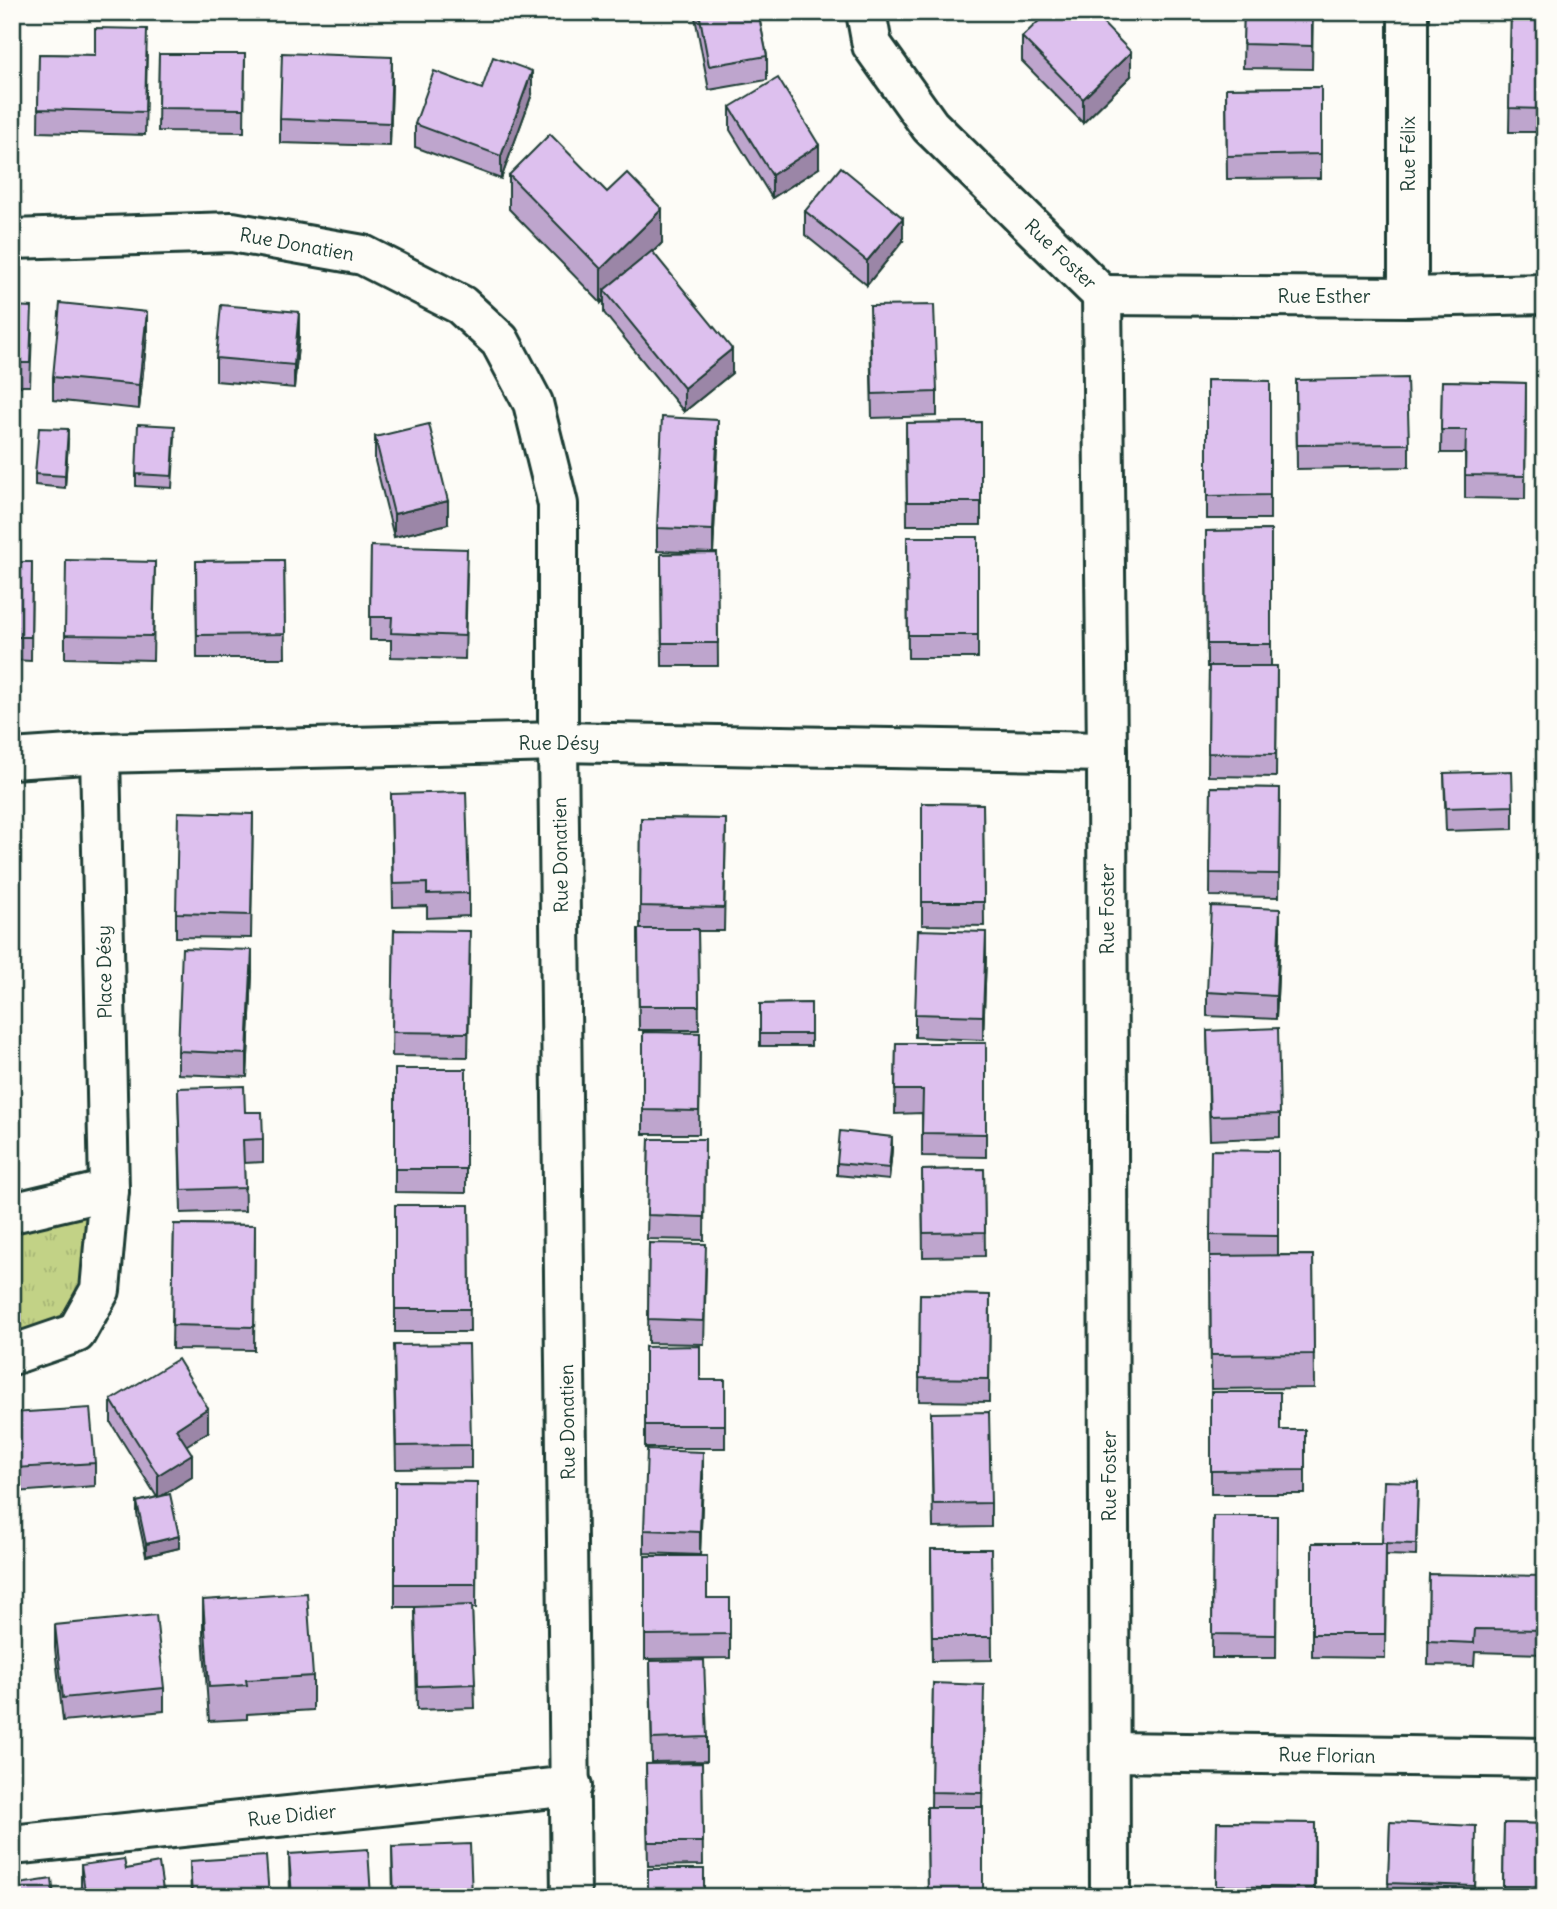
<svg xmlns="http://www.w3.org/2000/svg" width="1557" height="1909" font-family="Delius,sans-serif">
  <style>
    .grass { fill: url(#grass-tufts); stroke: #70885d; stroke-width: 2 }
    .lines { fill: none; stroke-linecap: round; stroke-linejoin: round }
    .minor-casing { stroke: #1f3d34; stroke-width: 44 }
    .minor { stroke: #fdfcf7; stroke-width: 38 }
    .wall { fill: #bea5cd; stroke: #1f3d34; stroke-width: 2 }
    .shaded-wall { fill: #9b86a7; stroke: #1f3d34; stroke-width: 2 }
    .building { fill: #ddc0ee; stroke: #1f3d34; stroke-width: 2 }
    .labels { text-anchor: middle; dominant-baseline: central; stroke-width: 6; stroke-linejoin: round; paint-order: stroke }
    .street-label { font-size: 19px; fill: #1f3d34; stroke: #fdfcf7 }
  </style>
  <defs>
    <pattern id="grass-tufts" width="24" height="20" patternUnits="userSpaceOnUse" patternTransform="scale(1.75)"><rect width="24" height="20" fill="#c2d286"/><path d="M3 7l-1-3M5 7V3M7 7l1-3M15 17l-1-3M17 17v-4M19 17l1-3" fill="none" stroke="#a6b574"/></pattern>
  </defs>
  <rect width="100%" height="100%" fill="#fdfcf7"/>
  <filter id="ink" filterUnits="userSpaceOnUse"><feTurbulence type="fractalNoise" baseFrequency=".0143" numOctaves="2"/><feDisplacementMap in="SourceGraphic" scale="14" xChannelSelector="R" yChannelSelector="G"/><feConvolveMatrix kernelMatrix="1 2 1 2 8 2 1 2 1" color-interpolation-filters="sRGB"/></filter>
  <g filter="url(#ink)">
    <path class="grass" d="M109,1190L100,1290L12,1355V1213Z"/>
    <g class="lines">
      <defs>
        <g id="minor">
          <path d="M866,12L872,45L930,126L1102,295L1107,752L1110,1897"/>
          <path d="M1408,12V297"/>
          <path d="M12,239L232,232L363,255L461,305L500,341L533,403L558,504V742L571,1897"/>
          <path d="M1102,295L1408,297L1545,294"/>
          <path d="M12,759L100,753L558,742L1107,752"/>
          <path d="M12,1213L109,1190"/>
          <path d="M12,1355L76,1333L100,1290L109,1190L100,753"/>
          <path d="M1110,1752L1545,1758"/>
          <path d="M12,1845L572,1786"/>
        </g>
      </defs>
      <use href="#minor" class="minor-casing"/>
      <use href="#minor" class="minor"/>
    </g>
    <g class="wall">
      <path d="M694,12H758L767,56V80L709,90Z"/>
      <path d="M1244,12H1313L1312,69L1243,68Z"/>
      <path d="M1511,12H1545V132H1509Z"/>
      <path d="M1022,37L1131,76L1083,123L1022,61Z"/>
      <path d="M147,53L145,135L38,132L39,54L95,55Z"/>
      <path d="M159,54H245L244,132L158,131Z"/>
      <path d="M392,80L390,146L280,143V119Z"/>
      <path d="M1321,87V178L1227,179L1226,88Z"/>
      <path d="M482,89L532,94L501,179L415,147V124Z"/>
      <path d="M730,107L819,168L772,198L730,130Z"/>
      <path d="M12,120L13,129L12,152Z"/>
      <path d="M509,175L607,192L662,243L653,252L732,373L684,412L604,313V300L601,303L509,209Z"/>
      <path d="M805,211L903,241L867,285L805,235Z"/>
      <path d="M12,306L32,330L30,386H15L14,415H12Z"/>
      <path d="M870,330L937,392V416L872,418Z"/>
      <path d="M147,335L139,409L53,400V377Z"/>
      <path d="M299,335L294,388L216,381V358Z"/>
      <path d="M1207,380L1270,381V519H1207Z"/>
      <path d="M1296,380L1409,444V467L1297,469Z"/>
      <path d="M1442,381L1526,383L1525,499L1465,498V453H1441Z"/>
      <path d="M981,422V525H907L906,423Z"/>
      <path d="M375,437L448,524L394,537L375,461Z"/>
      <path d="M175,438L172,488L136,486V474Z"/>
      <path d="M68,441L65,488L35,485V474Z"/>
      <path d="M718,443L713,553L657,551V528Z"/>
      <path d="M1271,530V666H1277L1276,777L1208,776L1209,667H1207L1206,531Z"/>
      <path d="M907,537H978V658H908Z"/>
      <path d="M371,546L467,573L465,659L391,657V640H370Z"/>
      <path d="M717,553L718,666H662L661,554Z"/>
      <path d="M284,560L285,658H197L196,561Z"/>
      <path d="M12,562H32L31,661L12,660Z"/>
      <path d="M155,562L153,660L65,658V635Z"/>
      <path d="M1444,773L1513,806V829L1446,831Z"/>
      <path d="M1211,787L1280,788L1279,897L1210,896Z"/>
      <path d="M391,794L469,893V916L427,918V906L393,907Z"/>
      <path d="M922,803L983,804L984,926L922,925Z"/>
      <path d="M253,814L251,938L176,937V913Z"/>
      <path d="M641,818L726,819L724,931H698L699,1030H639L638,929H640Z"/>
      <path d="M394,930L470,955L468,1057L392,1056Z"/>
      <path d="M1280,932L1276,1019L1207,1016V992Z"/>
      <path d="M986,956L983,1040L915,1037V1014Z"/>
      <path d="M252,974L247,1077L178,1074V1051Z"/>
      <path d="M811,1003V1046H760V1004Z"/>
      <path d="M1207,1031L1280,1114V1137L1210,1140Z"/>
      <path d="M643,1032L700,1033L699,1134H643Z"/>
      <path d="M896,1043H986V1157L922,1156V1113L895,1114Z"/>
      <path d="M395,1069H466V1193L395,1192Z"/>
      <path d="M178,1088L245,1112L263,1139V1162L244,1163L245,1211L181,1213Z"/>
      <path d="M649,1139H705L704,1240L647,1239Z"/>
      <path d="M892,1149L889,1180L837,1175V1163Z"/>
      <path d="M1278,1151V1255H1313L1314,1388L1211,1389L1210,1235Z"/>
      <path d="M984,1169L985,1256L923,1257L922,1170Z"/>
      <path d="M395,1205H469L470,1332H395Z"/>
      <path d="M174,1224L255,1225L254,1350L172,1349Z"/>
      <path d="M649,1243L706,1268L704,1344L648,1343Z"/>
      <path d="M920,1294L990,1295L989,1402L919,1401Z"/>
      <path d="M645,1347L700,1380H725V1448H645Z"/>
      <path d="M394,1369L471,1445V1468L396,1469Z"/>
      <path d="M1211,1392L1280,1430H1305V1494H1211Z"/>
      <path d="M111,1400L208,1432L186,1445L192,1477L161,1496L179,1548L146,1556L137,1514V1502L157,1497L111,1423Z"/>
      <path d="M12,1413L95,1463V1486L16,1492L12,1442Z"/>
      <path d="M931,1413L991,1503V1527L933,1528Z"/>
      <path d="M703,1476L700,1555L644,1553V1530Z"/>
      <path d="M395,1481L477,1482L476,1608H472L475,1708L417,1710L415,1607H421H395Z"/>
      <path d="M1418,1482L1416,1556L1386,1555L1385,1658L1312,1657V1543H1382Z"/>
      <path d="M1213,1516H1277L1276,1658H1212Z"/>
      <path d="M931,1549H991L992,1660L932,1661Z"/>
      <path d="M645,1556L707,1598H730V1658L645,1659Z"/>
      <path d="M1429,1574L1544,1600L1543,1654L1475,1652L1474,1666L1428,1665Z"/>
      <path d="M203,1600L313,1676V1710L247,1714V1719L209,1721L203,1634Z"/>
      <path d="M55,1625L164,1688V1711L63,1721L55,1648Z"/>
      <path d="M12,1648L19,1714V1737L12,1738Z"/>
      <path d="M650,1661L707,1737V1761L652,1762Z"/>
      <path d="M933,1683L984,1708L982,1807H983V1897H928L927,1807H931Z"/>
      <path d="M702,1763L703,1865L648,1866L646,1764Z"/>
      <path d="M1217,1822L1315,1823V1897H1216Z"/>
      <path d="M1390,1822L1476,1849L1475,1897H1388Z"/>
      <path d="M1504,1823L1545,1824V1897H1503Z"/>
      <path d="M392,1847L472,1897H393Z"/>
      <path d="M289,1854L371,1897H290Z"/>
      <path d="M190,1861L269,1897H191Z"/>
      <path d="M81,1865L126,1869L164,1897H82L81,1888Z"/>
    </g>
    <g class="shaded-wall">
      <path d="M1131,52V76L1083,123V99Z"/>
      <path d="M392,57V80L390,146V123Z"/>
      <path d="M532,71V94L501,179V156Z"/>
      <path d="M819,145V168L772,198V175Z"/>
      <path d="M662,209V243L609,295L604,290V300L601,303V269Z"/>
      <path d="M903,218V241L867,285V261Z"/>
      <path d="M147,312V335L139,409V385Z"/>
      <path d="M299,312V335L294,388V365Z"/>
      <path d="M732,349V373L684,412V388Z"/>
      <path d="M718,420V443L713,553V530Z"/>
      <path d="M68,429V441L65,488V476Z"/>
      <path d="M448,501V524L394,537V514Z"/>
      <path d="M1280,909V932L1276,1019V996Z"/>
      <path d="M986,932V956L983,1040V1016Z"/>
      <path d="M252,950V974L247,1077V1054Z"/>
      <path d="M892,1137V1149L889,1180V1168Z"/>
      <path d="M208,1408V1432L176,1452V1429Z"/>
      <path d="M703,1452V1476L700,1555V1532Z"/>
      <path d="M192,1454V1477L158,1498V1475Z"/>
      <path d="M179,1536V1548L146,1556V1544Z"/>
    </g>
    <g class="building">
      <path d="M699,12H758L767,56L709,66Z"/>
      <path d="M1048,12H1092L1131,52L1083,99L1022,37Z"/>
      <path d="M1244,12H1312V46L1243,44Z"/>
      <path d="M1511,12H1545V109L1509,108Z"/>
      <path d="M95,28L147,29L145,112L38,109L39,54L95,55Z"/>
      <path d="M282,53L392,57L390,123L280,119Z"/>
      <path d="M159,54H245L244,109L158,108Z"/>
      <path d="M493,57L532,71L501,156L415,124L434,71L482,89Z"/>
      <path d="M778,78L819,145L772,175L730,107Z"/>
      <path d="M1321,87V154L1227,156L1226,88Z"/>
      <path d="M550,134L607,192L627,173L662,209L601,269L509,175Z"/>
      <path d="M841,167L903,218L867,261L805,211Z"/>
      <path d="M652,251L732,349L684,388L604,290Z"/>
      <path d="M60,303L147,312L139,385L53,377Z"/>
      <path d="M221,305L299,312L294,365L216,358Z"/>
      <path d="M934,305L937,392L872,394L870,306Z"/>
      <path d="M12,306L32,307L30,363H15L14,391H12Z"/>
      <path d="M1407,378L1409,444L1297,445L1296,380Z"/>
      <path d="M1207,380L1270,381V495L1207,496Z"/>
      <path d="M1442,381L1526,383L1525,476L1465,475L1466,430H1441Z"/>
      <path d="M662,417L718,420L713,530L657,528Z"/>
      <path d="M981,422V502H907L906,423Z"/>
      <path d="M138,424L175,426L172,476L136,474Z"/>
      <path d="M429,424L448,501L394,514L375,437Z"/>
      <path d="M39,428L68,429L65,476L35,474Z"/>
      <path d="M1271,530V644H1207L1206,531Z"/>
      <path d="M907,537H978V635H908Z"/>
      <path d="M371,546L467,549L465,636L391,633L392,617H370Z"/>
      <path d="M717,553L718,643H662L661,554Z"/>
      <path d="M66,560L155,562L153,636L65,635Z"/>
      <path d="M284,560L285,634L197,635L196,561Z"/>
      <path d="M12,562H32L31,637H12Z"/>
      <path d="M1209,666H1277L1276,754L1208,753Z"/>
      <path d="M1512,771L1513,806L1446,808L1444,773Z"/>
      <path d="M1211,787L1280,788L1279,874L1210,873Z"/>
      <path d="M466,792L469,893L427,894V883L393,884L391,794Z"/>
      <path d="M922,803L983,804L984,902H922Z"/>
      <path d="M178,812L253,814L251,915L176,913Z"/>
      <path d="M641,818L726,819L724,908L640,906Z"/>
      <path d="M1211,906L1280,909L1276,996L1207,992Z"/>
      <path d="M638,929H698L699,1006H639Z"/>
      <path d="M394,930L470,931L468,1033L392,1032Z"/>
      <path d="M918,930L986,932L983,1016L915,1014Z"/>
      <path d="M182,948L252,950L247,1054L178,1051Z"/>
      <path d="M811,1003V1034H760V1004Z"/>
      <path d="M1278,1028L1280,1114L1210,1116L1207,1031Z"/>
      <path d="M643,1032L700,1033L699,1111L643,1110Z"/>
      <path d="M896,1043H986V1134L922,1133L923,1090H895Z"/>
      <rect x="395" y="1069" width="71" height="100"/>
      <path d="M244,1086L245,1112H262L263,1139L243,1140L245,1188L181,1190L178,1088Z"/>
      <path d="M840,1131L892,1137L889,1168L837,1163Z"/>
      <path d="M649,1139H705L704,1217L647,1215Z"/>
      <path d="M1211,1150L1278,1151V1236L1210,1235Z"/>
      <path d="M984,1169L985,1232L923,1233L922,1170Z"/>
      <path d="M395,1205H469L470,1309H395Z"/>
      <path d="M174,1224L255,1225L254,1327L172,1325Z"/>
      <path d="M649,1243L706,1244L704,1321L648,1319Z"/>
      <path d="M1313,1255L1314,1354L1211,1355L1210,1256Z"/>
      <path d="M920,1294L990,1295L989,1379L919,1378Z"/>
      <path d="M469,1344L471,1445L396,1446L394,1345Z"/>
      <path d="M700,1346V1380H725V1425H645V1347Z"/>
      <path d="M178,1359L208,1408L176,1429L192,1454L158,1475L111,1400Z"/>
      <path d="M1211,1392H1280V1430H1305V1470L1211,1471Z"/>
      <path d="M90,1408L95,1463L16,1468L12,1413Z"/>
      <path d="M989,1412L991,1503L933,1504L931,1413Z"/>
      <path d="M647,1450L703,1452L700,1532L644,1530Z"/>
      <path d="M395,1481L477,1482L476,1584H395Z"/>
      <path d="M1384,1481L1418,1482L1416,1544L1382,1543Z"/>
      <path d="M170,1494L179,1536L146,1544L137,1502Z"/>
      <path d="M1213,1516H1277L1276,1635L1212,1634Z"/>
      <path d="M1312,1543H1386L1385,1634H1312Z"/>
      <path d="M931,1549H991L992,1637H932Z"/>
      <path d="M645,1556H707V1598H730V1634L645,1635Z"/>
      <path d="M1429,1574L1544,1576L1543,1630L1475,1629L1474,1643L1428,1641Z"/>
      <path d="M307,1593L313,1676L246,1680L247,1685L209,1687L203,1600Z"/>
      <path d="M472,1605L475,1684L417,1686L415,1607Z"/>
      <path d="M156,1615L164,1688L63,1698L55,1625Z"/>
      <path d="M12,1648H13L19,1714L12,1715Z"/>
      <path d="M704,1660L707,1737L652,1739L650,1661Z"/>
      <path d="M933,1683L984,1685L982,1793L931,1792Z"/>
      <path d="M702,1763L703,1842H648L646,1764Z"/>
      <path d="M927,1807H983V1893H928Z"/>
      <path d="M1217,1822L1315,1823L1314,1888L1216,1886Z"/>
      <path d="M1390,1822L1476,1826L1475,1886L1388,1883Z"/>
      <path d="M1504,1823L1545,1824V1886H1503Z"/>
      <path d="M470,1844L472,1897H394L392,1847Z"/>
      <path d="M368,1849L371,1897H292L289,1854Z"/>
      <path d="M266,1856L269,1897H192L190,1861Z"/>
      <path d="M124,1859L126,1869L159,1863L164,1897H86L81,1865Z"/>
      <rect x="648" y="1869" width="56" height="28"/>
      <path d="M52,1879L54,1897H12V1885Z"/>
    </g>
  </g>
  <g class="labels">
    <g class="street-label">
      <text transform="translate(1408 154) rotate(-90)">Rue Félix</text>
      <text transform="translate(297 244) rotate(10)">Rue Donatien</text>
      <text transform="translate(1061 254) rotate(44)">Rue Foster</text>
      <text x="1324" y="296">Rue Esther</text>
      <text x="559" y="743">Rue Désy</text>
      <text transform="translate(560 855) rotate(-91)">Rue Donatien</text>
      <text transform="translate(1107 909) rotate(-90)">Rue Foster</text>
      <text transform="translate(104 972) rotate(-91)">Place Désy</text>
      <text transform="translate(567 1422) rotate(-91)">Rue Donatien</text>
      <text transform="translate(1109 1476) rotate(-90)">Rue Foster</text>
      <text transform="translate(1327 1755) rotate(1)">Rue Florian</text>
      <text transform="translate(292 1815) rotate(-6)">Rue Didier</text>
    </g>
  </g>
  <rect width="1557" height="1909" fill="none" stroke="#fdfcf7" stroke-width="42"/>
  <rect x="21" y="21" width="1515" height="1867" fill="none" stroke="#1f3d34" stroke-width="2.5" filter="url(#ink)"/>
</svg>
